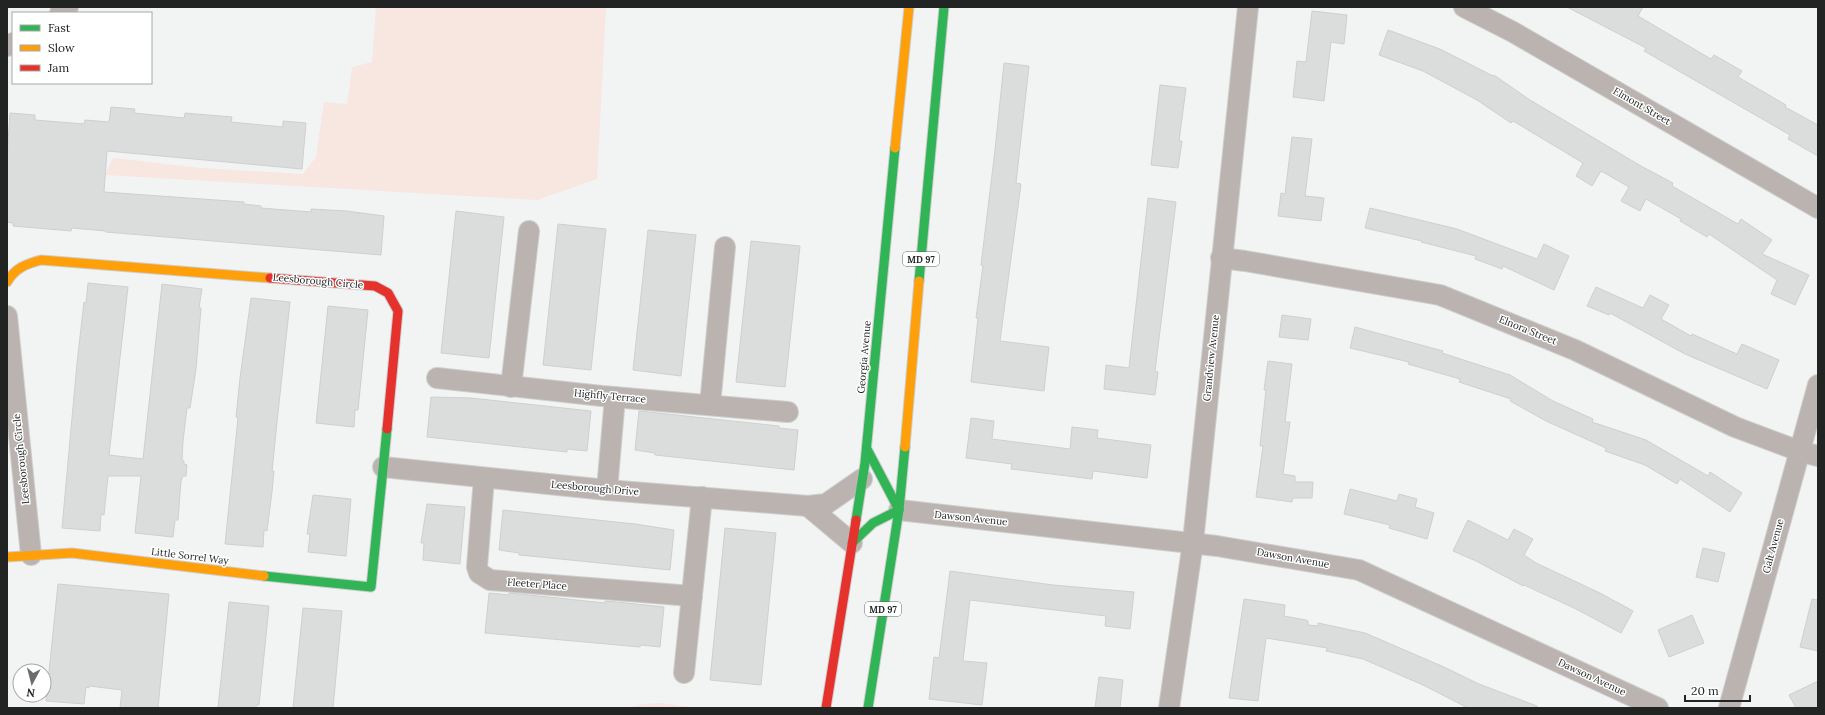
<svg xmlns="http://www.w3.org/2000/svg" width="1825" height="715" font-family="Lora,serif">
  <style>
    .green { fill: #f8e6e1 }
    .building { fill: #dbdddc; stroke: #ced0cf }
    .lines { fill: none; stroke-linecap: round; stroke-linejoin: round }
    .street-casing { stroke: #cdcece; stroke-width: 22 }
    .fast-casing { stroke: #cdcece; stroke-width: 11 }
    .slow-casing { stroke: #cdcece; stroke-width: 11 }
    .jam-casing { stroke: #cdcece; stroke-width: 11 }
    .street { stroke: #bbb3b0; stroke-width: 20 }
    .fast { stroke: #30b455; stroke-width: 9 }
    .slow { stroke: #ff9f0a; stroke-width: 9 }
    .jam { stroke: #e5322d; stroke-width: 9 }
    .labels { text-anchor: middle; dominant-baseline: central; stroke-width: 3; stroke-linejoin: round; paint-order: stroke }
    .shield { fill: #fff; stroke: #646666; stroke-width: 1 }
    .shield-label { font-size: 9px; font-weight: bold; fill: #222424 }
    .street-label { font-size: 10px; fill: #222424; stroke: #fff }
  </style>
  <rect width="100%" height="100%" fill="#f1f4f3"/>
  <g class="green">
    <path d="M376,7H606L597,179L537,200L105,175L113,158L201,168L303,174L316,157L324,102L347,104L352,67L372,62Z"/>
    <path d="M661,703L698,708H627L643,704Z"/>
  </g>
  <g class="building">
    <path d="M1567,7H1643L1638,16L1711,59L1714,55L1742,71L1738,77L1786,105L1785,107L1818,125V156L1788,139L1790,135L1644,51L1646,48Z"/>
    <path d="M1312,11L1347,15L1344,44L1331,42L1324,101L1293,97L1297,61L1306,62Z"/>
    <path d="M1388,30L1440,49L1493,76L1494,75L1530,100L1641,166L1673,183L1672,186L1738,224L1741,219L1772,240L1762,254L1809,275L1795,305L1771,294L1777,280L1709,234L1707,237L1680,221L1681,219L1646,199L1640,211L1621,201L1629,187L1601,171L1592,186L1576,176L1583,163L1513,121L1511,123L1477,100L1423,71L1379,55Z"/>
    <path d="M1004,63L1029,66L1016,183L1021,184L1000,341L1049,347L1044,391L971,382L978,318H976L983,266L981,265L995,150Z"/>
    <path d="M1160,85L1186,88L1179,141H1182L1178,168L1151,165Z"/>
    <path d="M111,107L135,109L134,113L184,118L185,113L232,117L231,122L283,127V121L306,123L302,169L107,151L104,192L244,202V204L261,206V208L311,212V209L347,211L384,216L381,255L106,232V231L72,228L71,231L13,226V223L7,222V157L10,113L35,115V120L84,124L85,120L109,122Z"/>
    <path d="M1292,137L1312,139L1305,196L1324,198L1321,221L1278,216L1281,193L1285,194Z"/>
    <path d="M1148,198L1176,202L1155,371L1158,372L1155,395L1104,389L1106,365L1129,368Z"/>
    <path d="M1370,208L1457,229L1537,259L1544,244L1569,256L1554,290L1503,266L1502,269L1475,259L1476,256L1421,242L1422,241L1365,228Z"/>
    <path d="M456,211L504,217L489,358L441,353Z"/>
    <path d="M558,224L606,229L591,370L543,365Z"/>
    <path d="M648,230L696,235L681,376L633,370Z"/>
    <path d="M751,241L800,246L785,387L736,382Z"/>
    <path d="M88,283L128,287L109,455L143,459L162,284L202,289L199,308H201L196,369L190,408H187L183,441L182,460L184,461V464L187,465L186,476H183L181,481L178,520H175L173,537L135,533L141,476H108L104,515L101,514L100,531L62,528L77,363L84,302L86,303Z"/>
    <path d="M1596,287L1643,308L1650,295L1669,305L1661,319L1691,336L1692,334L1737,354L1742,344L1779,360L1767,389L1685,354L1610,313L1609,315L1587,306Z"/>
    <path d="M251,298L290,302L277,422L272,471H274L272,492L267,531L264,530L263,547L225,544L238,418L236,417L240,378Z"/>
    <path d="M328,306L368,310L358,410H355L354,427L316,423Z"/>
    <path d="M1282,315L1311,319L1308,340L1279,337Z"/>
    <path d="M1355,327L1443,351L1442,353L1510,375L1553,401L1593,419L1592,422L1646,440L1708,476L1710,472L1742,493L1730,512L1680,479L1677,484L1645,465L1605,451L1606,448L1546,421L1510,401L1511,399L1459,382L1460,379L1408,364L1409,362L1350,348Z"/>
    <path d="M1268,361L1292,364L1285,422H1290L1283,474L1295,476V482H1313L1312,498H1293L1292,502L1256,497L1263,446H1260L1266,390H1264Z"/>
    <path d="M431,397L471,398L591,411L587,451L567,449V452L427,437Z"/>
    <path d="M639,411L779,426V428L798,430L794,470L655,455V453L635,450Z"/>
    <path d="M971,418L994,421L992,439L1070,449L1072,427L1098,430L1097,438L1151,445L1147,478L1093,471L1092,479L1011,469L1012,464L966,458Z"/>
    <path d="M1350,489L1397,501L1399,494L1417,499L1415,507L1434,513L1427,539L1389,528L1390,525L1344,514Z"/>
    <path d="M313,495L351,499L346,556L308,552L310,534H307Z"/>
    <path d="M427,504L465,507L460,564L423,560L424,543H421Z"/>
    <path d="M503,510L635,524L674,530L670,570L530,556L519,555V553L499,550Z"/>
    <path d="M1468,520L1508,540L1514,529L1533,539L1524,555L1536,563L1600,593L1633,611L1621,633L1576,609L1524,585L1523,586L1476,561L1453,551Z"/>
    <path d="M725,528L776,533L761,685L710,680Z"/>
    <path d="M1703,548L1725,553L1718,582L1696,577Z"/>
    <path d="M950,571L1053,585L1134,592L1130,629L1105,626L1106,616L970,600L963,661L987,663L982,705L929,699L934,657L939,658Z"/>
    <path d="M58,584L169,594L158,708H120L122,690L89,686V688L86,687L84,704L46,701Z"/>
    <path d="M489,593L509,595V593L529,595L605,603V601L617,602L664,607L660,647L641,645L640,647L485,633Z"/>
    <path d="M1244,599L1285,605L1284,616L1306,620L1308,621V625L1318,626V623L1365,633L1444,667L1479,684L1537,706V708H1468L1423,685L1363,659L1326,651L1327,648L1266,638L1258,701L1229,698Z"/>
    <path d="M1812,599L1818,600V651L1800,647Z"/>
    <path d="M229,602L269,606L259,705H256V708H218Z"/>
    <path d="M303,608L342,611L333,708H293Z"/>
    <path d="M1692,615L1704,643L1669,657L1658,630Z"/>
    <path d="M1099,677L1123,680L1120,708H1095Z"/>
    <path d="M1818,681V708H1796L1789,695Z"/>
  </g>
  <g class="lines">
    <defs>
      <g id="street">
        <path d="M1464,7L1513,32L1818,208"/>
        <path d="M60,13L68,7"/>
        <path d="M7,46L13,43"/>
        <path d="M1221,258L1245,261L1440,295L1575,350L1735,427L1799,451L1818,456"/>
        <path d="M7,316L31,555"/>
        <path d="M437,378L602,396L788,412"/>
        <path d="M511,387L529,231"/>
        <path d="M710,405L725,247"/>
        <path d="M383,467L607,490L808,506L826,504L862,479"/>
        <path d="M484,478L477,567L479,573L490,580L692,596"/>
        <path d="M607,490L615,397"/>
        <path d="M808,506L852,543"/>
        <path d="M899,510L1217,546L1359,570L1658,708"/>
        <path d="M684,673L702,497"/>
        <path d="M1169,708L1193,542L1248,7"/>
        <path d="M1729,708L1818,385"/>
      </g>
      <g id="fast">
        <path d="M919,281L944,7"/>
        <path d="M867,449L899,510"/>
        <path d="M856,520L865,463L895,148"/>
        <path d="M852,543L873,523L899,510"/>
        <path d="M264,576L371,587L387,429"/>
        <path d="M868,708L899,510L905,447"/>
      </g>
      <g id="slow">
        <path d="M895,148L909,7"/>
        <path d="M7,282C15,268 26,264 41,260L270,278"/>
        <path d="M905,447L919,281"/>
        <path d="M7,557L72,553L264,576"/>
      </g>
      <g id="jam">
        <path d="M270,278L375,286L388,293L398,311L387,429"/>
        <path d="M826,708L856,520"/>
      </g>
    </defs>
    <use href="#street" class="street-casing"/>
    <use href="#fast" class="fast-casing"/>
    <use href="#slow" class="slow-casing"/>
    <use href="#jam" class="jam-casing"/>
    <use href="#street" class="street"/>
    <use href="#fast" class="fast"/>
    <use href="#slow" class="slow"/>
    <use href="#jam" class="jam"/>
  </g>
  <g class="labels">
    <g class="shield">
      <rect x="903" y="252" width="36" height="14" rx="3"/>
      <rect x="865" y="602" width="36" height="14" rx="3"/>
    </g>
    <g class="shield-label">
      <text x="921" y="259">MD 97</text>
      <text x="883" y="609">MD 97</text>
    </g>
    <g class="street-label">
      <text transform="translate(1642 106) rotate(30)">Elmont Street</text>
      <text transform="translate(318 281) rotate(5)">Leesborough Circle</text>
      <text transform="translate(1528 330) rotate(22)">Elnora Street</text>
      <text transform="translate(864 357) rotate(-85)">Georgia Avenue</text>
      <text transform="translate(1211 358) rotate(-84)">Grandview Avenue</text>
      <text transform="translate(610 396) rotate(5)">Highfly Terrace</text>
      <text transform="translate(21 459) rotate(-96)">Leesborough Circle</text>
      <text transform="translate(595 488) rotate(5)">Leesborough Drive</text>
      <text transform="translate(971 518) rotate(6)">Dawson Avenue</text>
      <text transform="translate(1773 546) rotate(-75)">Galt Avenue</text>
      <text transform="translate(190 556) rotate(7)">Little Sorrel Way</text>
      <text transform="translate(1293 558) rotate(10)">Dawson Avenue</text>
      <text transform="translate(537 584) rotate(4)">Fleeter Place</text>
      <text transform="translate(1592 677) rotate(25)">Dawson Avenue</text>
    </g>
  </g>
  <rect width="1825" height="715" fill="none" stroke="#222424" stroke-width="16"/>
  <rect x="12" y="12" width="140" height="72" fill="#ffffff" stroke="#a7a7a7"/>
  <rect x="20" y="25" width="20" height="6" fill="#30b455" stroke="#a7a7a7"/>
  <text x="48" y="32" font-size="12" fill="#222424">Fast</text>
  <rect x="20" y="45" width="20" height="6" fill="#ff9f0a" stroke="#a7a7a7"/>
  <text x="48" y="52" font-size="12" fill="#222424">Slow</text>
  <rect x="20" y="65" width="20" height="6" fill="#e5322d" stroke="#a7a7a7"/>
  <text x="48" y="72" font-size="12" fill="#222424">Jam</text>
  <g transform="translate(32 683) rotate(187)"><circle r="19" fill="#ffffff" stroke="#a7a7a7"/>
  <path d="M0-3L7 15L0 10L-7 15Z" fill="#6a6d6c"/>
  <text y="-6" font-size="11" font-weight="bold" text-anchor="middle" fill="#222424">N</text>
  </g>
  <path d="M1685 695v6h65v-6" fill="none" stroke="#222424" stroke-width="2"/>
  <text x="1691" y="695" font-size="12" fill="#222424" stroke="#ffffff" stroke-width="3" paint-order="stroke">20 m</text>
</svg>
